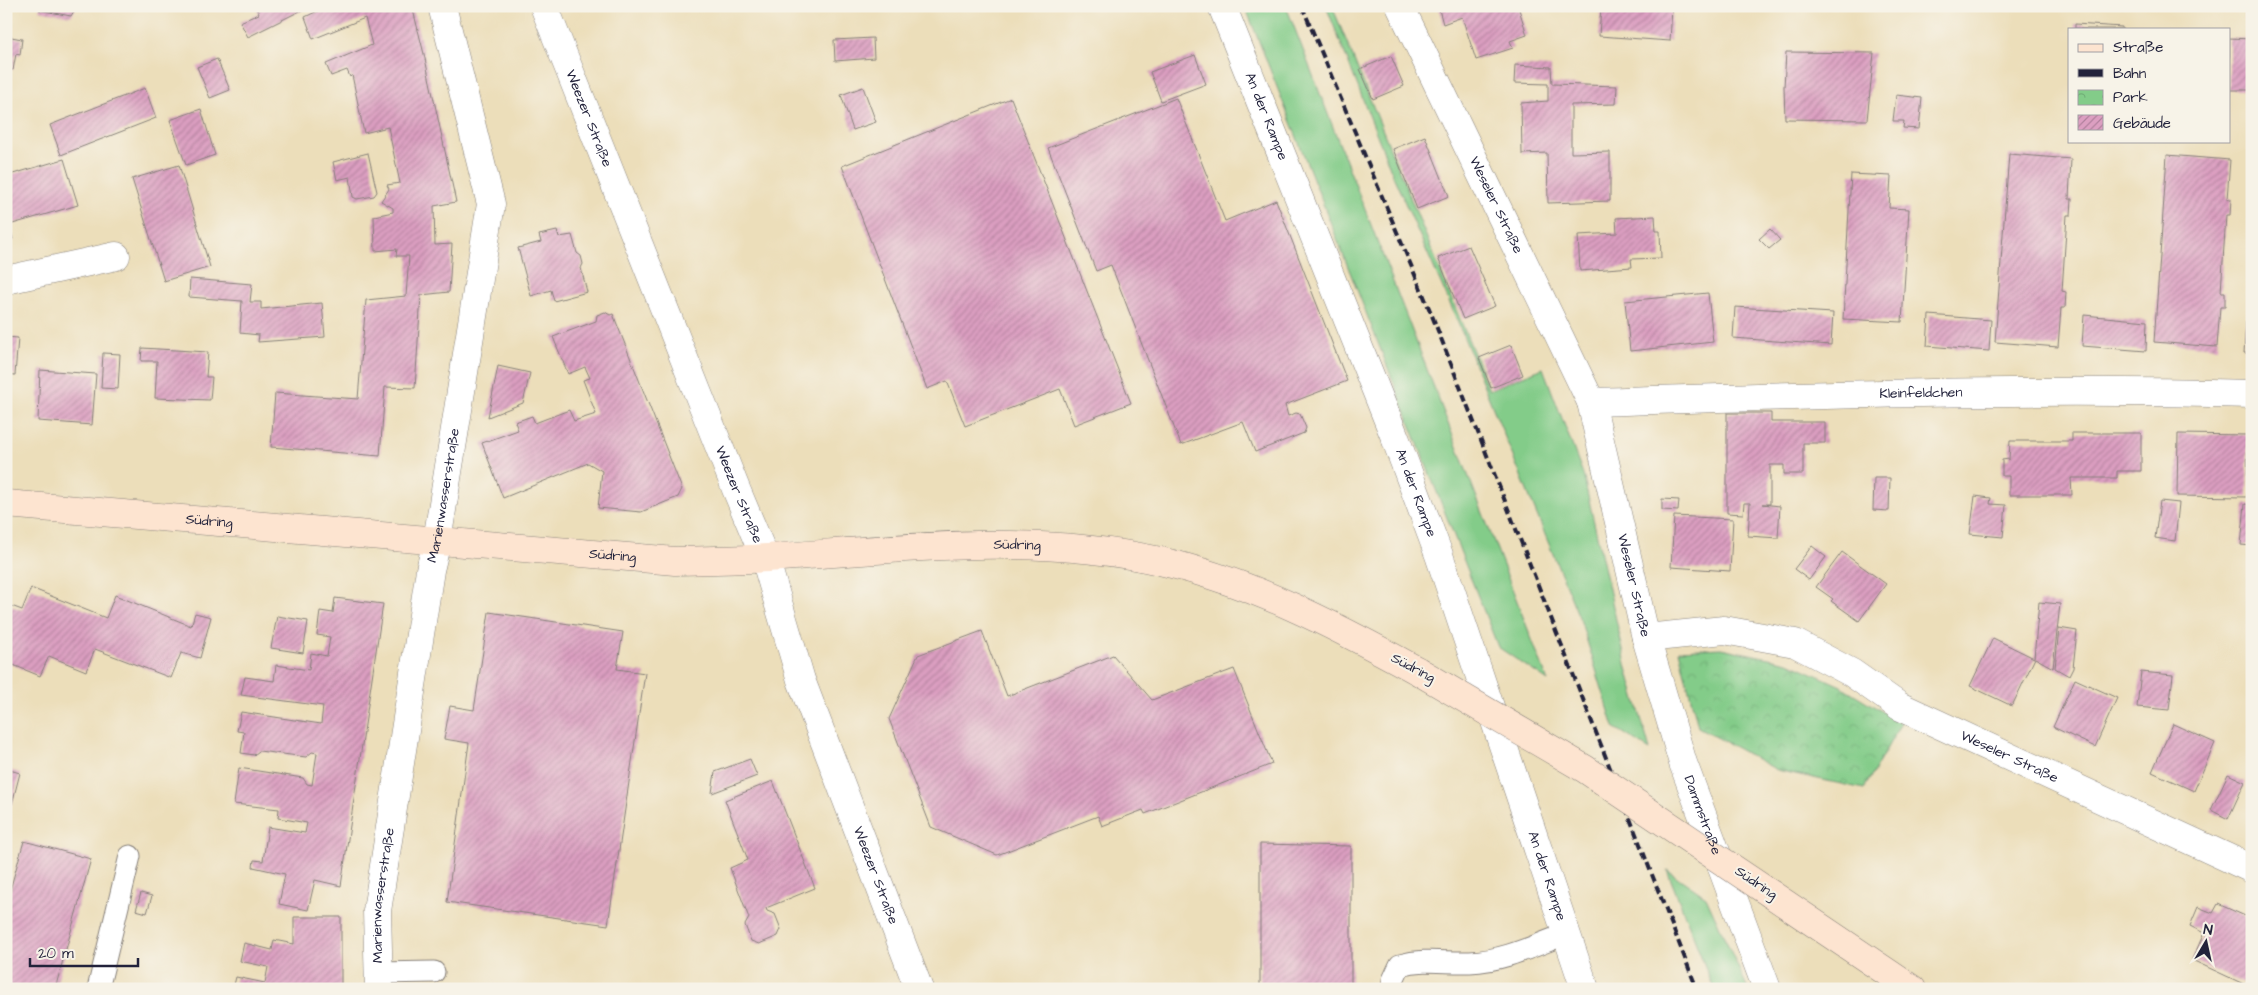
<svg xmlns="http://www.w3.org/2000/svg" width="2258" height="995" font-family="'Architects Daughter',sans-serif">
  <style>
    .grass { fill: #83cc89; stroke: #527762 }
    .park { fill: url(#park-crowns); stroke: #527762 }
    .building { fill: url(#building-hatch) }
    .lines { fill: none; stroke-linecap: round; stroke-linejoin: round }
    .service-casing { stroke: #87807a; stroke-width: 23 }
    .minor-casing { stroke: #87807a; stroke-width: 29 }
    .secondary-casing { stroke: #87807a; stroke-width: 29 }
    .service { stroke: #fff; stroke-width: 21 }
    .minor { stroke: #fff; stroke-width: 28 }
    .secondary { stroke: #fde4d0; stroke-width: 28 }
    .rail { stroke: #22223b; stroke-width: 4; stroke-dasharray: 8 4; stroke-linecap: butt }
    .secondary-bridge-casing { stroke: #87807a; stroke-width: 29; stroke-linecap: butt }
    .secondary-bridge { stroke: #fde4d0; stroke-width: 28 }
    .labels { text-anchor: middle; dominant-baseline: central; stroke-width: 4; stroke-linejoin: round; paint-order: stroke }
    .street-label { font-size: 14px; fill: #22223b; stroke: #f7f3e8 }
  </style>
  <defs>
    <pattern id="park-crowns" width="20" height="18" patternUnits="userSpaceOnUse" patternTransform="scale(1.25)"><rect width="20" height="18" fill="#83cc89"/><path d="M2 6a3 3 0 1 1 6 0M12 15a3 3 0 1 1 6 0" fill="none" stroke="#71af77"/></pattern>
    <pattern id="building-hatch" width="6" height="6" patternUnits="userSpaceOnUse" patternTransform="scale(1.25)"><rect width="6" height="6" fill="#dc9fc1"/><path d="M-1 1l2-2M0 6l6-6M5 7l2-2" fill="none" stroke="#b2819e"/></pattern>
  </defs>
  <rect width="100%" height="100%" fill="#f7f3e8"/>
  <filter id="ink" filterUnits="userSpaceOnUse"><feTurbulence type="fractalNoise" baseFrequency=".02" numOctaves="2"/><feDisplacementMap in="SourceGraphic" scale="10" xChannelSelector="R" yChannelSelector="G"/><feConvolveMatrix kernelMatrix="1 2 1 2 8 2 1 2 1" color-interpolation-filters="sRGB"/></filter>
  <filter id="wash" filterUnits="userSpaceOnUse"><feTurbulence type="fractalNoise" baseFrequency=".0096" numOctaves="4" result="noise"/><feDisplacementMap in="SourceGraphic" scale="20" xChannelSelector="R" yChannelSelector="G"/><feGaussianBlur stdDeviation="1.12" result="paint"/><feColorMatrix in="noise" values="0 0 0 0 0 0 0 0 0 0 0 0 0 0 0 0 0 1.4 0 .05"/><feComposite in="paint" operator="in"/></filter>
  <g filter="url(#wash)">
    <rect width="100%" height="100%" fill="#ecdeba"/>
    <g class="grass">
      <path d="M1245,6H1286L1548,681L1498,647Z"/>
      <path d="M1326,6H1332L1489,390L1543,368L1583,474L1627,668L1650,750L1614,727L1581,622L1451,306L1394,178Z"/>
      <path d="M1667,870L1706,897L1748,989H1714Z"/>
    </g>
    <path class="park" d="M1721,648L1788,662L1841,686L1901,723L1864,789L1777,770L1698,727L1679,650Z"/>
    <g id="blocks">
      <g class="building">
        <path d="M41,6H77L71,16L39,10Z"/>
        <path d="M255,6H310L248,37L240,22L259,14Z"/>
        <path d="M328,6H338L339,9L352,6H412L424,54L456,202L434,206L435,245L452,244L449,292L421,295L415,388L385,387L380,456L271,447L275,393L358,399L366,300L406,296L409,256H396L397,249L375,251L374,216L393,212V208L381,201L389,189L387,185L400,183L388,127L364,133L352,75L350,77L347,70L331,76L326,64L372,45L365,18L313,39L305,17Z"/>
        <path d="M823,6H889V9L823,11Z"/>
        <path d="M1438,6H1518L1527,35L1510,41L1513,48L1476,60L1462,17L1443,24Z"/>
        <path d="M1601,6L1672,8L1670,41L1599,36Z"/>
        <path d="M2075,24L2122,27V29H2075Z"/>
        <path d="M6,36L22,39L20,55L16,54L13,70L6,69Z"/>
        <path d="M873,38L874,58L835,61L834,40Z"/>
        <path d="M2229,38L2252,39V90H2229Z"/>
        <path d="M1786,52L1874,53L1867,120L1785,119L1784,87Z"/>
        <path d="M1195,55L1206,84L1161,101L1150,72Z"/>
        <path d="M1391,56L1404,86L1373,99L1360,69Z"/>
        <path d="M217,59L230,90L210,98L197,67Z"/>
        <path d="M1515,65L1551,67L1552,84L1617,86L1616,104L1571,105V153L1610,152V201L1548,203L1547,153L1522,154L1521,103L1548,101V84L1514,83Z"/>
        <path d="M863,87L876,122L853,130L841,95Z"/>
        <path d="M145,88L156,118L61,155L50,125Z"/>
        <path d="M1896,95L1922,98L1919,129L1903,128L1904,121H1893Z"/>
        <path d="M1011,98L1131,403L1074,425L1060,389L965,426L947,381L927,389L842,166Z"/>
        <path d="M1176,98L1225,221L1276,200L1347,381L1285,405L1288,416L1296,413L1300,414L1306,428L1304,433L1255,452L1243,422L1181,445L1111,265L1096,271L1048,148Z"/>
        <path d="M201,109L215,155L186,165L170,120Z"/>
        <path d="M1425,136L1449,196L1417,209L1393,149Z"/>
        <path d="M368,153L377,192L374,196L357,199L353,197L350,177L337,180L333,162Z"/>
        <path d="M2009,154L2071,159L2069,199H2072L2071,215H2067L2062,291L2066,292L2065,308H2061L2058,347L1995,342Z"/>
        <path d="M2167,155L2230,160L2227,199H2231L2230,215H2226L2221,292H2225V307H2220L2217,347L2154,342Z"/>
        <path d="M64,159L78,205L9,225L13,239L6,241V176Z"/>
        <path d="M179,165L210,267L164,281L132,179Z"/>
        <path d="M1851,174L1891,176L1889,208L1909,209L1902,322L1843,319Z"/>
        <path d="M1655,216L1656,231H1660L1661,258L1631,259L1632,267L1580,271L1578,235L1617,233L1616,218Z"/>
        <path d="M1770,229L1780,240L1769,249L1759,239Z"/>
        <path d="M557,231L559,237L572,235L577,253L581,256L583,264L581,268L587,292L554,301L551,290L531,296L518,248L541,242L539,235Z"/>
        <path d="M1469,246L1495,306L1463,319L1438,258Z"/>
        <path d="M190,279L252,284L250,302H261V309L322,303L325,337L258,342L259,335L240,333L242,301L189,297Z"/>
        <path d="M1708,293L1713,342L1630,351L1625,301Z"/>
        <path d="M1735,307L1833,313L1831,345L1733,338Z"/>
        <path d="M605,312L610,315L613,314L682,489L678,497L641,512L598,508L602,471L588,463L503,498L482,443L518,430L515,422L532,416L535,423L569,410L574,421L596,414L583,380L590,378L585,367L568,374L553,337L596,321L597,315Z"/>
        <path d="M1929,315L1991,320L1989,351L1927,346Z"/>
        <path d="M2084,315L2147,321L2146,351L2082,346Z"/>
        <path d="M2246,321H2252V353H2244Z"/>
        <path d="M6,337L18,338L15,375L6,374Z"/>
        <path d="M1511,345L1523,375L1491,388L1479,358Z"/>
        <path d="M142,348L208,352L206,377H212L210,400L155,398L157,361H141Z"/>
        <path d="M103,353L120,354L118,389L101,388Z"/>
        <path d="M498,366L530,373L523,403L488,417Z"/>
        <path d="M40,370L96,374L92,425L38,421Z"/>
        <path d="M1727,413H1771V422H1825V443H1803V474H1784V465H1770V504H1762L1780,506L1778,538L1748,536L1750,503H1744L1743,514L1727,513Z"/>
        <path d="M2072,433H2141V471H2117V478H2071L2072,495H2009V476H2002V460L2009,459L2010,441H2072Z"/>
        <path d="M2178,434L2248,435L2247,497L2177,496Z"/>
        <path d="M1874,478H1890L1889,511L1873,510Z"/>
        <path d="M1975,496L1991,498L1990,504L2006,505L2003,537L1970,534Z"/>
        <path d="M1662,499L1679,500L1678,511L1662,510Z"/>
        <path d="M2160,501L2179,503L2175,541L2155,538Z"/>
        <path d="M2245,504L2252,505V546L2241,545Z"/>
        <path d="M1674,516L1733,519L1730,571L1671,567Z"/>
        <path d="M1812,546L1826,557L1809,580L1794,569Z"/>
        <path d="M1842,552L1886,584L1859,621L1831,601L1833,599L1816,587Z"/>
        <path d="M31,588L106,618L115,595L191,626L195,613L211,617L200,658L181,653L171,678L95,649L86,671L49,656L40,676L6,662V604L22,610Z"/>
        <path d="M335,598L383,604L341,886L315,880L308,910L279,904L285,874L253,867L254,860L263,861L268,827L305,833L307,823L278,818L279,809L234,804L239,768L303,778L307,784L312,785L317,753L312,752L306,757L259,751L254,755L241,753L244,732L237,731L241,712L321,724L323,706L241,695L245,677L274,681L276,665L309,670L311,653L327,656L330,637L317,635L320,611L333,613Z"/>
        <path d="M2039,602L2060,604L2053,668L2035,658L2012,706L1970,686L1993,638L2034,658Z"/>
        <path d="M489,612L623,632L617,669L645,673L608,925L447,902L469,743L444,739L450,706L474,710Z"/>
        <path d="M277,616L308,621L303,653L271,648Z"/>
        <path d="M2059,628L2077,631L2073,668L2069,676L2055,668Z"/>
        <path d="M982,631L1007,696L1113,655L1152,700L1234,669L1272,764L1145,814L1143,810L1102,826L1098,816L997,855L931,827L889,719L918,655Z"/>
        <path d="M2141,672L2173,675L2169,710L2137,707Z"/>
        <path d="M2075,679L2117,698L2095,747L2053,727Z"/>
        <path d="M2173,724L2215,743L2194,791L2152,772Z"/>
        <path d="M750,759L757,776L712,793L715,772Z"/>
        <path d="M6,769L20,773L12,804L6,802Z"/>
        <path d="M2228,774L2245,782L2228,819L2211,810Z"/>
        <path d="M773,781L815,888L766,908L767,911L775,914L781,929L778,936L759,944L751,941L745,925L749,918L730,868L748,860L725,800Z"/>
        <path d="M24,841L91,859L55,989H6V904Z"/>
        <path d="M1260,844L1351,846V989H1260Z"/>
        <path d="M141,893L152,896L147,913L136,910Z"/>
        <path d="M2218,904L2252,919L2250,987L2192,960L2204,933L2190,926L2198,907L2213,913Z"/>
        <path d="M294,917H341V989H233L236,977L265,983L268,967L240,961L244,943L272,950L274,940L294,944Z"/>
      </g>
    </g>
  </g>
  <g filter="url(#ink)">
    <use href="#blocks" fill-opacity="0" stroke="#87807a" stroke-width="1"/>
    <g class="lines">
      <defs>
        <g id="service">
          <path d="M378,973L434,972"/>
          <path d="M98,989L130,856"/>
          <path d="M1392,989L1393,980L1400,965C1426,958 1444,963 1470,962C1503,961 1536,945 1566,934"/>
        </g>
        <g id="minor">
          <path id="s1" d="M544,6L736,489L765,558L801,680L919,989"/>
          <path id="s2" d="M1222,6L1396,440L1439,555L1585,989"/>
          <path id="s3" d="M1400,6L1591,402L1646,638L1724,630L1795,643L1852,673L1899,706L2252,869"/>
          <path d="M6,280L116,256"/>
          <path id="s4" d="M1591,402C1811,395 2031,388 2252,394"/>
          <path id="s5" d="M1646,638L1683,763L1767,989"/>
          <path id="s6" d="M379,989L377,911L430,570L437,541L491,204L442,6"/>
        </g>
        <g id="secondary">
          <path id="s7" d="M6,504L675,561C706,560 737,560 768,558C897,549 1032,532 1160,561C1252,582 1336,626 1418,671"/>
          <path d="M1771,894L1912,989"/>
        </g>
      </defs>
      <use href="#service" class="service-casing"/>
      <use href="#minor" class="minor-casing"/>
      <use href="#secondary" class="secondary-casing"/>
      <use href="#service" class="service"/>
      <use href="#minor" class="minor"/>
      <use href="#secondary" class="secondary"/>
      <path class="rail" d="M1302,6L1431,313L1697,989"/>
      <defs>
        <path id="secondary-bridge" d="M1418,671L1585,769L1771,894"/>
      </defs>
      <use href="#secondary-bridge" class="secondary-bridge-casing"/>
      <use href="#secondary-bridge" class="secondary-bridge"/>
    </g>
  </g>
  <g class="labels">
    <g class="street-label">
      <text stroke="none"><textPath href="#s2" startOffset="119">An der Rampe</textPath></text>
      <text stroke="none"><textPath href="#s1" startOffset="121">Weezer Straße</textPath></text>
      <text stroke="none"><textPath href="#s3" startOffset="221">Weseler Straße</textPath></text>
      <text stroke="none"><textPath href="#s4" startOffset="330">Kleinfeldchen</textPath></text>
      <text stroke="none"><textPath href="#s2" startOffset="524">An der Rampe</textPath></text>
      <text stroke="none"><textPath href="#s6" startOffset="499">Marienwasserstraße</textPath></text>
      <text stroke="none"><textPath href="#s1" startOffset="526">Weezer Straße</textPath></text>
      <text stroke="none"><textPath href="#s7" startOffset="204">Südring</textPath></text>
      <text stroke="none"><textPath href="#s7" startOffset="1014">Südring</textPath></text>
      <text stroke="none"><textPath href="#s7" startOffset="609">Südring</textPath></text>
      <text stroke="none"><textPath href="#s3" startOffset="628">Weseler Straße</textPath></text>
      <text transform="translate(1413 668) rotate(28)">Südring</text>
      <text stroke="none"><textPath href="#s3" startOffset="1076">Weseler Straße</textPath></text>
      <text stroke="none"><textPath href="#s5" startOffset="186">Dammstraße</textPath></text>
      <text stroke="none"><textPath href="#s1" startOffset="931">Weezer Straße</textPath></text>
      <text stroke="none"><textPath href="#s2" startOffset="929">An der Rampe</textPath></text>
      <text transform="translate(1756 883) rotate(34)">Südring</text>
      <text stroke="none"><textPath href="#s6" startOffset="94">Marienwasserstraße</textPath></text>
    </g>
  </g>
  <rect width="2258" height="995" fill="none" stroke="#f7f3e8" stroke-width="25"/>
  <rect x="2068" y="28" width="162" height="115" fill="#f7f3e8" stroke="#a29fa3"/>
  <rect x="2078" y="44" width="25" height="8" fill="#fde4d0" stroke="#a29fa3"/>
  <text x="2113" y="52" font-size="15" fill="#22223b">Straße</text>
  <rect x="2078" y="69" width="25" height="8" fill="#22223b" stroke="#a29fa3"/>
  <text x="2113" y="78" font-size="15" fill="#22223b">Bahn</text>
  <rect x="2078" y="90" width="25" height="15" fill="url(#park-crowns)" stroke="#a29fa3"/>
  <text x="2113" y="102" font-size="15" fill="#22223b">Park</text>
  <rect x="2078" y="115" width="25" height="15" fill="url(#building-hatch)" stroke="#a29fa3"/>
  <text x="2113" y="128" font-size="15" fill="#22223b">Gebäude</text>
  <g transform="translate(2206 942) rotate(9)" stroke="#f7f3e8" stroke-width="4" paint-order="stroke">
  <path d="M0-4L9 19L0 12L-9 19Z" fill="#22223b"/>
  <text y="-8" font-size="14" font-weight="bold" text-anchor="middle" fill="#22223b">N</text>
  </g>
  <path d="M30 958v8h108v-8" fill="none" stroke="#22223b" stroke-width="2.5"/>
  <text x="38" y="958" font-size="15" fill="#22223b" stroke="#f7f3e8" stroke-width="4" paint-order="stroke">20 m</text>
</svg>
